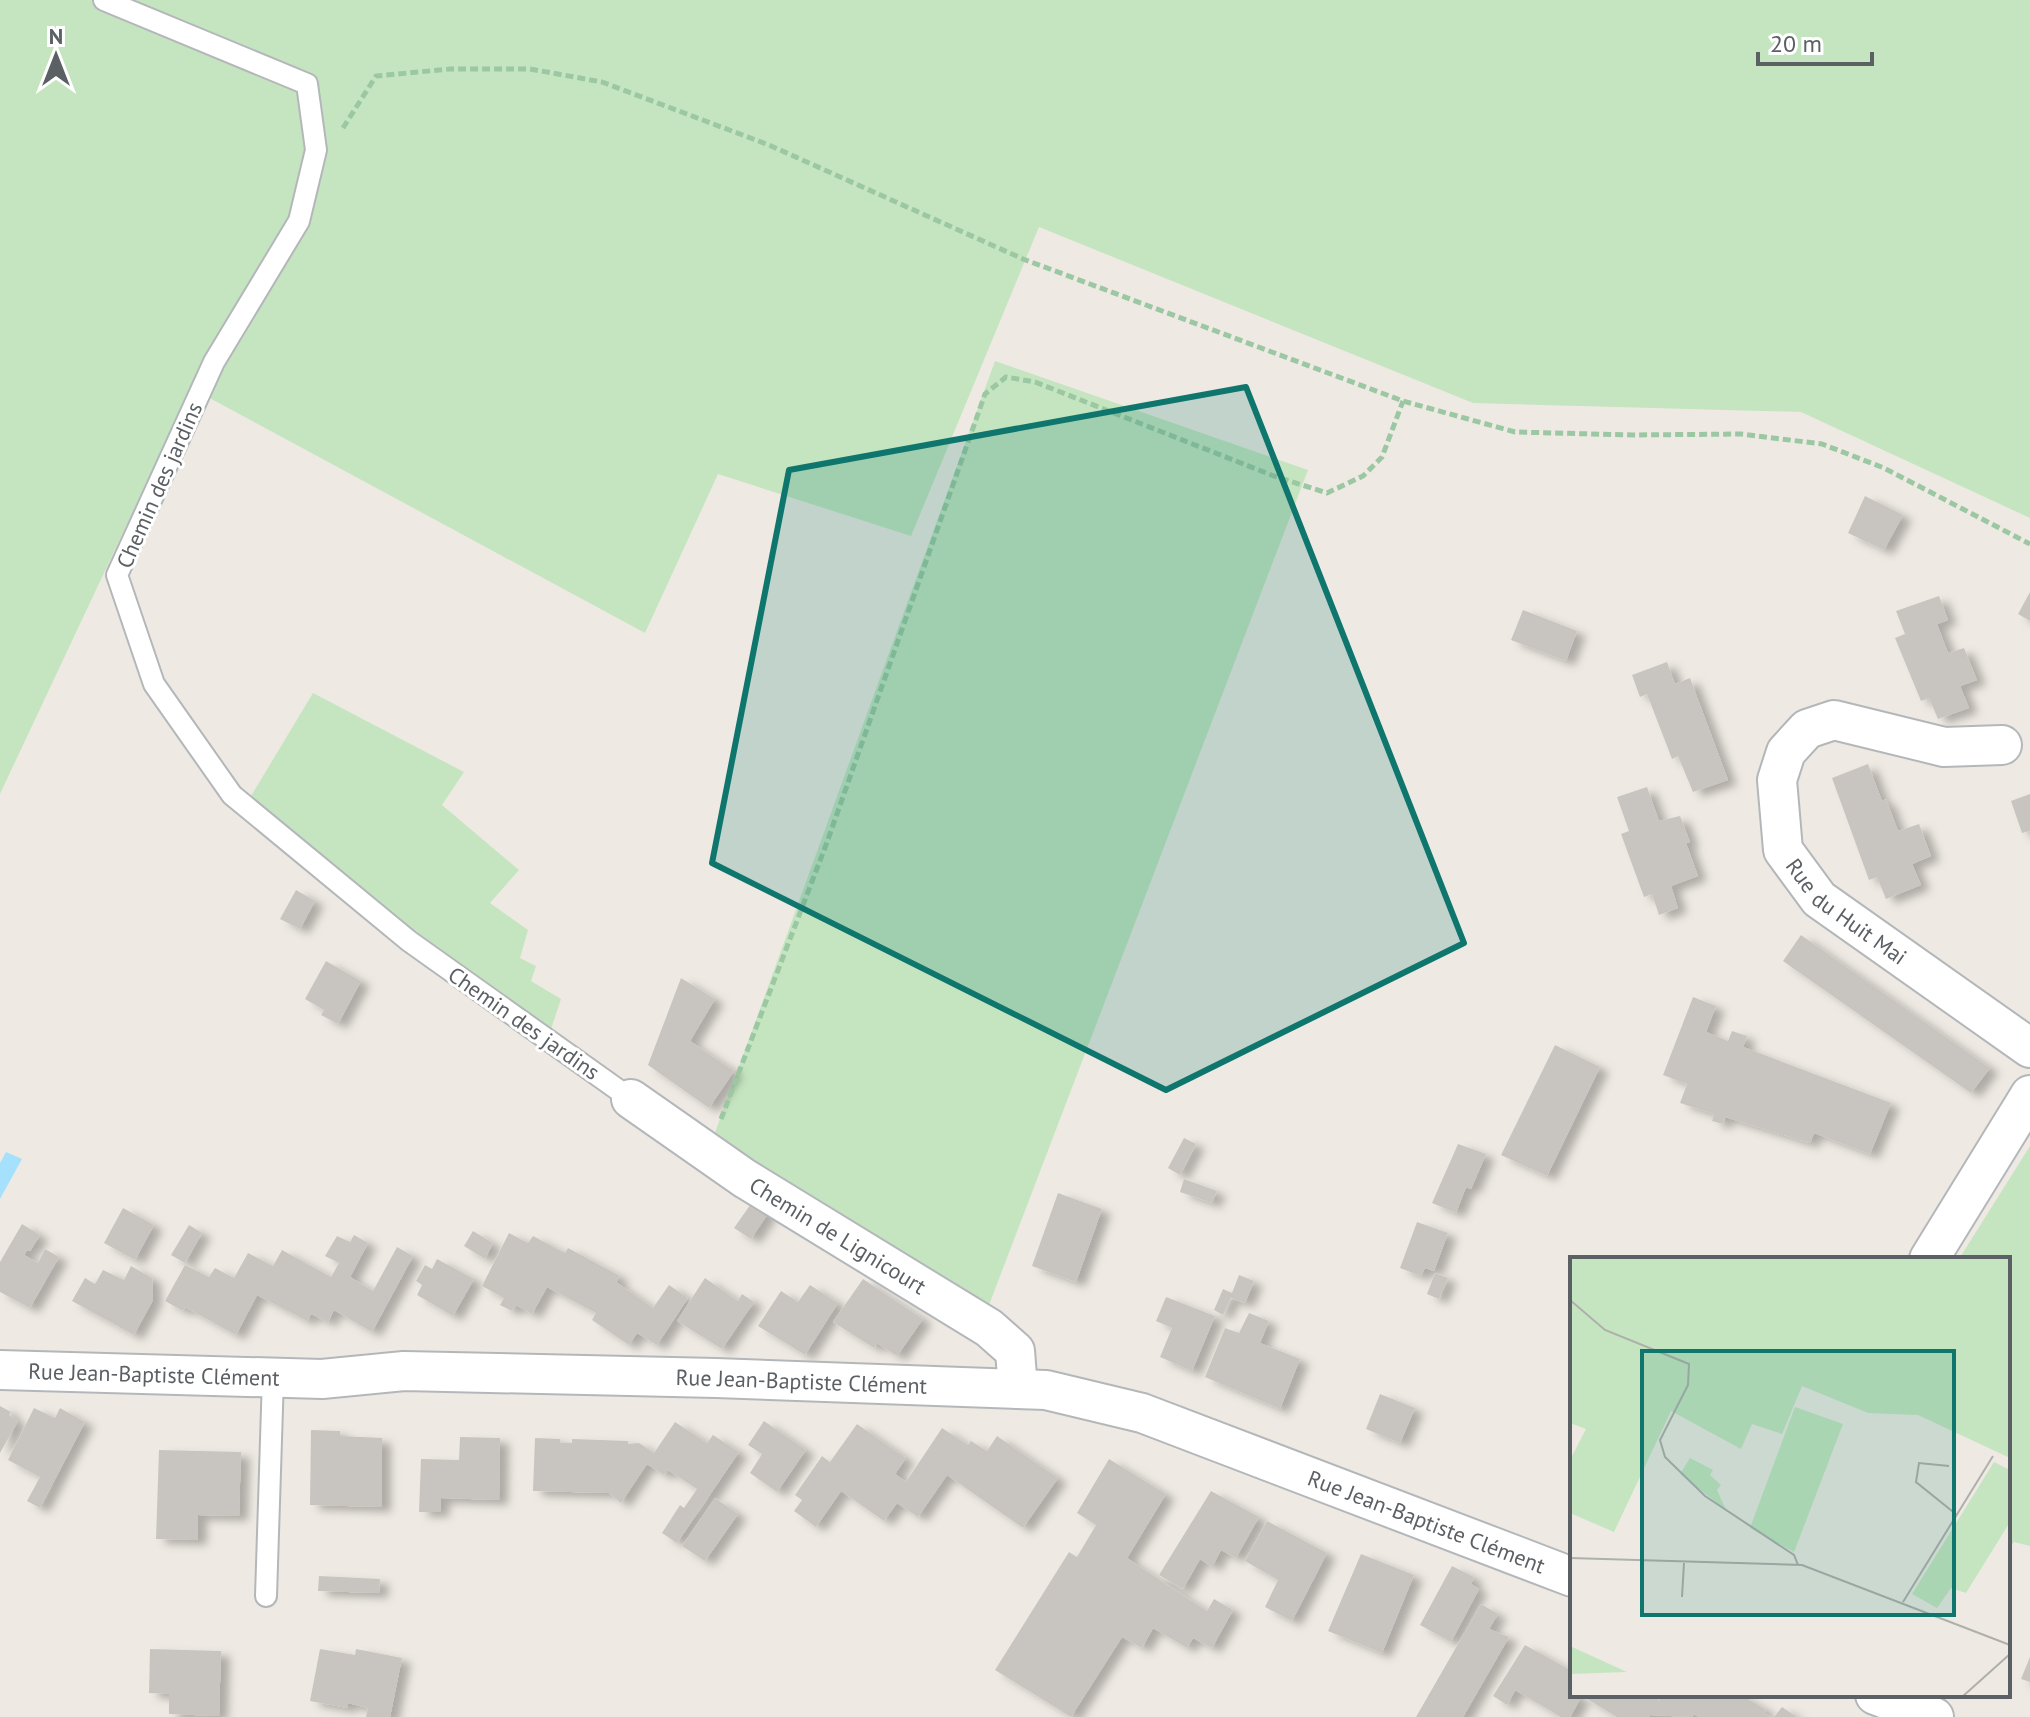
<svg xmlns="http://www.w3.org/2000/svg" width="2030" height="1717" font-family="'PT Sans',sans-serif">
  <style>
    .green { fill: #c5e5c0 }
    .water { fill: #a5e1fc }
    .building { fill: #c8c5c1; filter: url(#shadow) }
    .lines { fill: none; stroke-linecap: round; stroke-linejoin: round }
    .service-casing { stroke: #b4b7ba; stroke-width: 24 }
    .minor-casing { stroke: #b4b7ba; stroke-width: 42 }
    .path { stroke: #9bc8a2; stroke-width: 5; stroke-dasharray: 8 4; stroke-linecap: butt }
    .service { stroke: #fff; stroke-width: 20 }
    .minor { stroke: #fff; stroke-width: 38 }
    .marked { fill: #0f766e; fill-opacity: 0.2; stroke: #0f766e; stroke-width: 6; stroke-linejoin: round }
    .labels { text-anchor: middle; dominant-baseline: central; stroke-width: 6; stroke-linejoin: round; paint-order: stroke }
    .street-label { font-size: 22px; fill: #5b6064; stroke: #fff }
    .inset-road { fill: none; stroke: #afafac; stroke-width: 2 }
    .view { fill: #0f766e; fill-opacity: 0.15; stroke: #0f766e; stroke-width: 4 }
    .inset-edge { fill: none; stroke: #5b6064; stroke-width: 4 }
  </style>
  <defs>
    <filter id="shadow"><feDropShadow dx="9" dy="5" stdDeviation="4" flood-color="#0004"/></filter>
  </defs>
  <rect width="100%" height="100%" fill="#eeeae3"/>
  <g class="green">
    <path d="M0,0H2030V518L1801,412L1473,403L1039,227L911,536L718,474L645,633L191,388L0,794Z"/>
    <path d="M995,361L1308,470L989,1305L708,1152Z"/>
    <path d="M313,693L464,772L442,805L519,870L490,903L528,930L520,958L536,966L531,981L561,999L551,1029L381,906L251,796Z"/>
    <path d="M2030,1146V1546L2014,1542L2008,1550V1259H1959Z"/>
  </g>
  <path class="water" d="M6,1152L22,1159L0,1199V1163Z"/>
  <g class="building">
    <path d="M1865,496L1903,515L1884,550L1848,533Z"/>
    <path d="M2030,592V621L2018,614Z"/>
    <path d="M1939,596L1948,620L1937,624L1948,653L1964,648L1977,680L1960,686L1969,708L1938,719L1929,698L1921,701L1895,638L1905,634L1896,611Z"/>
    <path d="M1523,610L1577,631L1566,661L1511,640Z"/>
    <path d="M1667,662L1675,684L1690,678L1728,780L1693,792L1678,756L1672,759L1647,694L1640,697L1632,675Z"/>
    <path d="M1868,764L1882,801L1886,799L1898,831L1919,824L1931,856L1912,864L1921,885L1886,899L1877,877L1869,880L1832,778Z"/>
    <path d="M1647,787L1659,821L1680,816L1690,842L1686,843L1698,876L1671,886L1678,908L1659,915L1652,894L1644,897L1621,834L1629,831L1617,797Z"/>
    <path d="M2030,794V831L2022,833L2011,801Z"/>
    <path d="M296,890L315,901L300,929L280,919Z"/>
    <path d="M1801,935L1990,1068L1971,1093L1783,961Z"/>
    <path d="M326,961L361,981L338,1024L321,1015L324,1010L305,999Z"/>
    <path d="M681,978L715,999L690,1041L734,1071L709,1108L648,1065Z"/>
    <path d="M1693,997L1716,1006L1706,1032L1728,1041L1732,1031L1747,1036L1743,1047L1891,1103L1870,1154L1814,1133L1810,1143L1725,1117L1723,1124L1712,1121L1714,1114L1680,1103L1687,1084L1663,1075Z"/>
    <path d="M1555,1045L1600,1067L1547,1176L1501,1155Z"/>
    <path d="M1184,1138L1196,1144L1180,1175L1168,1168Z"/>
    <path d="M1458,1144L1486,1154L1471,1189L1466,1187L1456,1213L1432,1203Z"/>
    <path d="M1184,1179L1217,1191L1212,1203L1180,1192Z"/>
    <path d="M1058,1193L1102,1209L1076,1282L1032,1266Z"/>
    <path d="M753,1201L769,1212L751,1239L734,1228Z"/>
    <path d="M123,1208L154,1225L135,1260L104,1243Z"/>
    <path d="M1417,1222L1448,1233L1434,1271L1425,1268L1421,1276L1400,1268Z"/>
    <path d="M22,1224L40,1235L30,1251L27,1250L24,1255L38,1263L45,1249L59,1257L30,1308L0,1292V1262Z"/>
    <path d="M189,1225L202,1233L185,1263L171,1255Z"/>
    <path d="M473,1231L493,1243L485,1259L464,1246Z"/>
    <path d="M509,1233L528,1243L533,1236L565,1253L568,1248L620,1276L616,1282L653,1308L669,1285L688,1298L657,1345L637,1333L629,1345L592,1320L596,1313L547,1287L532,1314L516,1305L512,1311L500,1305L504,1298L482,1286Z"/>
    <path d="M354,1235L368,1243L350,1277L373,1291L397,1247L413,1256L372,1332L334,1310L328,1322L311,1314L307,1321L257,1295L236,1335L185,1307L183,1311L165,1301L185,1265L209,1277L215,1268L234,1278L248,1253L273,1266L282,1250L331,1277L339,1263L325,1256L337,1236L350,1242Z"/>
    <path d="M437,1259L474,1279L453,1316L417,1295L422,1285L416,1281L425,1265L432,1269Z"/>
    <path d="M131,1266L152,1278L153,1300L134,1335L72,1301L85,1278L95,1284L103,1270L124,1280Z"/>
    <path d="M1435,1273L1448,1278L1439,1299L1427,1294Z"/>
    <path d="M1239,1275L1254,1281L1245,1303L1231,1298L1223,1315L1214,1310L1223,1289L1232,1293Z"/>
    <path d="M705,1278L738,1301L742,1294L754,1302L722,1349L677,1321Z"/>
    <path d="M863,1279L923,1319L897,1356L877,1343L874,1348L833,1322Z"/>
    <path d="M810,1285L838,1303L805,1355L758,1326L781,1291L798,1302Z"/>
    <path d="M1166,1297L1215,1316L1192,1371L1160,1357L1172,1328L1156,1321Z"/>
    <path d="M1249,1313L1269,1321L1260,1343L1300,1359L1280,1409L1205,1377L1225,1328L1239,1333Z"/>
    <path d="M1380,1394L1415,1408L1400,1443L1366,1429Z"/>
    <path d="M0,1406L11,1412L9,1415L18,1421L0,1453Z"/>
    <path d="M34,1408L55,1418L60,1408L85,1422L40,1508L27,1501L40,1477L8,1460Z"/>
    <path d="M764,1421L806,1450L777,1492L750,1473L762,1454L748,1445Z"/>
    <path d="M675,1422L707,1443L713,1435L739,1452L677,1543L662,1533L680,1505L684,1508L697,1489L668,1470L664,1475L647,1464L621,1503L609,1493L533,1491L535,1438L560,1439V1443H572V1439L628,1441V1444L639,1443L654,1453Z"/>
    <path d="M857,1424L906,1458L895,1474L906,1482L942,1428L968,1445L971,1441L987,1451L997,1436L1058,1478L1023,1528L947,1475L918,1517L897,1503L884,1521L841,1491L816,1527L794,1511L802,1500L795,1495L822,1456L830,1462Z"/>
    <path d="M311,1430L340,1431V1436L382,1438V1507L310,1505Z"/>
    <path d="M460,1437L500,1438L499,1500L441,1498L440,1512H419L421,1459L459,1460Z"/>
    <path d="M159,1450L241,1452L239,1516L198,1515V1540L156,1539Z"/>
    <path d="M1109,1459L1166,1494L1127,1558L1207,1611L1214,1599L1233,1610L1212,1648L1193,1638L1187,1648L1153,1628L1142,1648L1122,1637L1071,1717L995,1670L1069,1552L1077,1557L1096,1525L1077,1513Z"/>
    <path d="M1211,1491L1259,1517L1236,1558L1221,1550L1212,1567L1200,1559L1183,1589L1159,1575Z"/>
    <path d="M715,1498L738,1514L705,1561L682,1546Z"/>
    <path d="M1267,1521L1327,1553L1292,1621L1265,1607L1278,1580L1245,1561Z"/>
    <path d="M1361,1554L1414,1575L1382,1653L1328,1631Z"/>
    <path d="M1452,1566L1474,1577L1471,1584L1479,1589L1451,1642L1420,1625Z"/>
    <path d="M319,1576L380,1579L379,1593L318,1591Z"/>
    <path d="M1481,1604L1498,1614L1489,1629L1509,1637L1463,1717H1416Z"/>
    <path d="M1525,1645L1572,1671V1695H1657L1655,1697L1659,1700L1662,1695H1742L1766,1710L1764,1713L1771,1717H1699L1694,1714L1692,1717L1650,1715L1649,1717H1617L1582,1696L1570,1717H1561L1515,1690L1507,1705L1493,1696Z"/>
    <path d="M150,1649L221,1651L219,1716L169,1714V1694L149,1693Z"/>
    <path d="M320,1649L355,1655L356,1649L402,1658L390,1717H366L368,1708L348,1703V1708L310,1701Z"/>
    <path d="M2030,1657V1682L2021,1679Z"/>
    <path d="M1782,1707L1797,1717H1774Z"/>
  </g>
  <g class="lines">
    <defs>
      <g id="service">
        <path d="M104,0L307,84L316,150L299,221L214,362L117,575L154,684L232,795L409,941L631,1099"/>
        <path d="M266,1596L273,1377"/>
      </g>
      <g id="minor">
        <path id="s1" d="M2002,745L1944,747L1834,720L1807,729L1786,752L1777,780L1783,850L1819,899L2030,1048"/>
        <path id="s2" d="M631,1099L744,1178L989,1328L1015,1351L1018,1389"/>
        <path d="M1929,1259L2030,1095"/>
        <path id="s3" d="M0,1370L322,1379L404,1371L716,1378L1046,1390L1142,1413L1572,1577"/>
        <path d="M1875,1695L1934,1717"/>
      </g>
    </defs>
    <use href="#service" class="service-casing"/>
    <use href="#minor" class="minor-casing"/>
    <g class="path">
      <path d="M343,128L376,76L450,69H530L602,82L769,145L1023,259L1403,401L1515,432L1633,435L1741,434L1822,444L1884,468L2030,544"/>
      <path d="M721,1119L826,845L985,394L1006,377L1035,382L1274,476L1327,493L1363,476L1382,457L1403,401"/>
    </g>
    <use href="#service" class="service"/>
    <use href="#minor" class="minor"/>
  </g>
  <path class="marked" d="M1246,387L1464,943L1166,1090L712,863L789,470Z"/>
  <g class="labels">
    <g class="street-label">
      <text transform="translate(159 485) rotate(-66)">Chemin des jardins</text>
      <text stroke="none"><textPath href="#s1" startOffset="420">Rue du Huit Mai</textPath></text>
      <text transform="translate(524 1023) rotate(35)">Chemin des jardins</text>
      <text stroke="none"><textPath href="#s2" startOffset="248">Chemin de Lignicourt</textPath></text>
      <text stroke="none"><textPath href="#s3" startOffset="154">Rue Jean-Baptiste Clément</textPath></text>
      <text stroke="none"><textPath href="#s3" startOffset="802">Rue Jean-Baptiste Clément</textPath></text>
      <text stroke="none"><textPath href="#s3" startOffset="1450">Rue Jean-Baptiste Clément</textPath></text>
    </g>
  </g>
  <g transform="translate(1570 1257)">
    <rect width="440" height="440" fill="#eeeae3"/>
    <path d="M0,0H440V201L348,158L298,156L232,129L212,177L182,167L171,192L101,154L44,275L0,256V203L16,172L0,166ZM225,150L273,167L224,295L180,271ZM120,201L143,213L140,218L151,228L147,233L156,253L110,217ZM424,205L440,213V265L396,336L381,331L367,351L342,337ZM0,389L57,415L0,417Z" fill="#c5e5c0"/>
    <path class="inset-road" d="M0,43L35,73L119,107L118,128L90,183L95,200L135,239L224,298L228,308M379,209L349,206L346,225L387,258M0,301L232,308L440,388M112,340L114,306M333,345L423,199M392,440L440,397"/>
    <path class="view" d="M72,94H384V358H72Z"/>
    <rect width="440" height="440" class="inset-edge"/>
  </g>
  <g transform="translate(56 56)" stroke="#ffffff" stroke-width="6" paint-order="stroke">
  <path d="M0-6L14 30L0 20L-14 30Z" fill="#5b6064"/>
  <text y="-12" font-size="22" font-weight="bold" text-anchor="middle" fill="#5b6064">N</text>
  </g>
  <path d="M1758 52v12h114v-12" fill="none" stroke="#5b6064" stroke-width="4"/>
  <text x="1770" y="52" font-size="24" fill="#5b6064" stroke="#ffffff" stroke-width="6" paint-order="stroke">20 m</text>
</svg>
